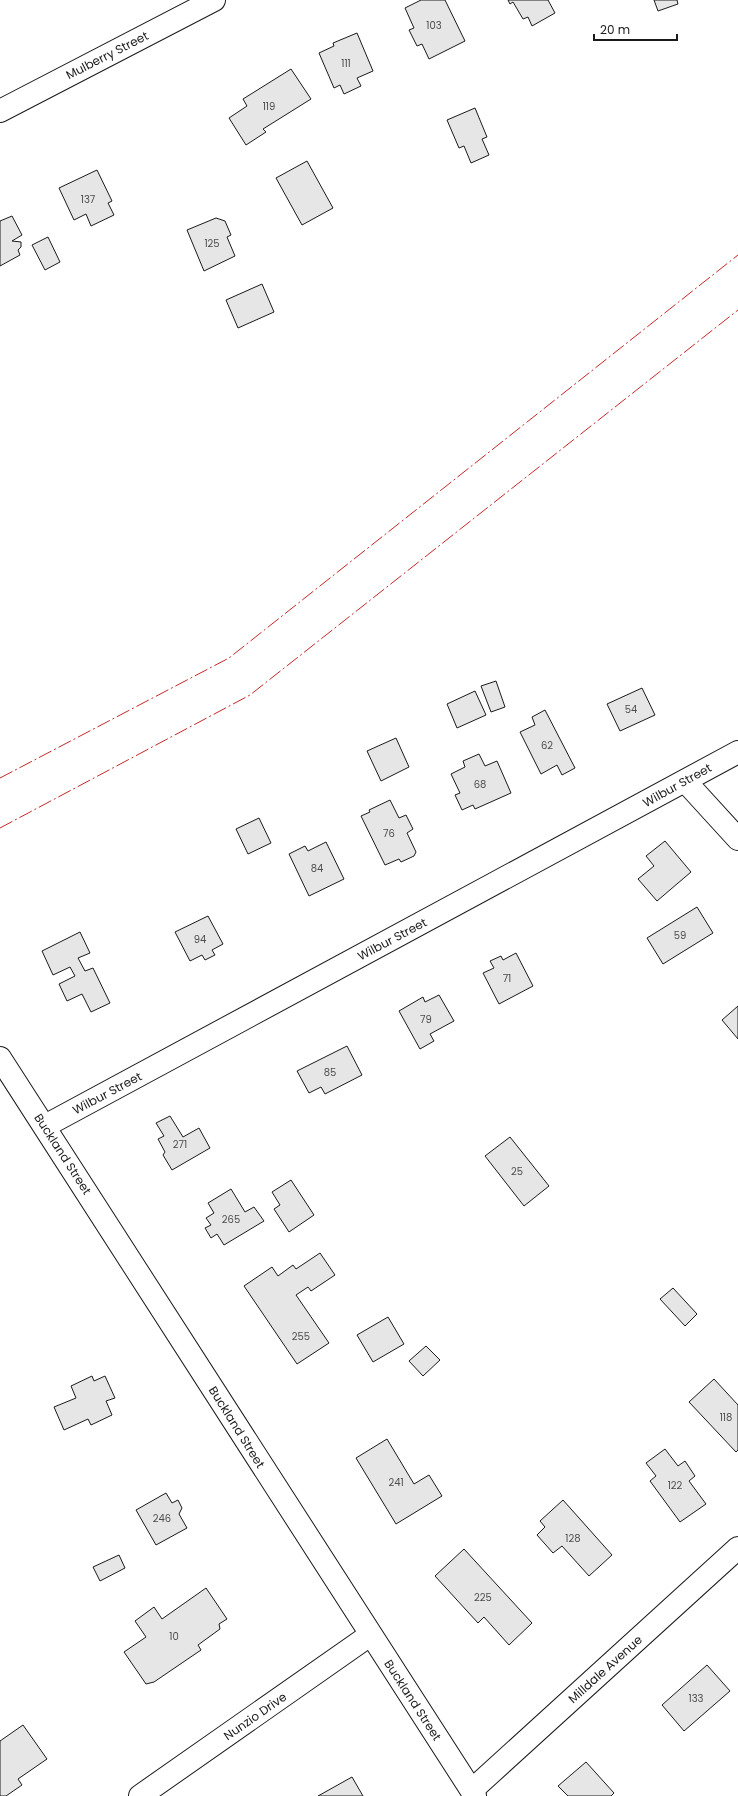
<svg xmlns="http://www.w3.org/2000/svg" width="738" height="1796" font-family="Poppins,sans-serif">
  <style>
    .building { fill: #e6e6e6; stroke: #1a1a1a }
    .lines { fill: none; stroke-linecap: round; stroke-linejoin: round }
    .minor-casing { stroke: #1a1a1a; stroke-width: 24 }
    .minor { stroke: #fff; stroke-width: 22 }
    .power { stroke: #c62828; stroke-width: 1; stroke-dasharray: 14 3 2 3; stroke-linecap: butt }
    .labels { text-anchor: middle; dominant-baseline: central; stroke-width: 3; stroke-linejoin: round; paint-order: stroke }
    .number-label { font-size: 10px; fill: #4d4d4d }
    .street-label { font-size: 12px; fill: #1a1a1a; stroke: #fff }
  </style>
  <rect width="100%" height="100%" fill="#fff"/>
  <g class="building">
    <path d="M421,0H445L465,41L429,59L422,44L417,46L409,30L414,28L405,8Z"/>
    <path d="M508,0H548L555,13L532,26L528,17L523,19L513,2L510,4Z"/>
    <path d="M654,0H677L678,4L658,11Z"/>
    <path d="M357,33L373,71L357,78L361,86L344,94L340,85L334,88L319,53L334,46L333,43Z"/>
    <path d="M291,69L311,99L263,129L266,132L246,145L229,118L247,106L243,99Z"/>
    <path d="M475,108L487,137L482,139L489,155L471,163L464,146L459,148L447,120Z"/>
    <path d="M307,161L333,208L302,225L276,178Z"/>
    <path d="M97,170L112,201L108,203L114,215L91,226L86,214L74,220L59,188Z"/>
    <path d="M12,216L22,235L12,241L21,242V247L18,250L20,255L0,266V221Z"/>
    <path d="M216,218L225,221L231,235L227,237L235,256L204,271L187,230Z"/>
    <path d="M48,237L60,262L45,270L32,245Z"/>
    <path d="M262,284L274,312L238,328L226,300Z"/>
    <path d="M496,681L505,707L491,712L481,686Z"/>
    <path d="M642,688L655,715L620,731L607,704Z"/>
    <path d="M475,691L486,715L457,728L447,704Z"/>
    <path d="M545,710L575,768L562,775L557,765L541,774L520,732L535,725L532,717Z"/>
    <path d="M396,738L409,767L381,781L367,751Z"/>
    <path d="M479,754L485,766L497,761L511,793L475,809L473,805L462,810L455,795L460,793L451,774L465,767L463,761Z"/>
    <path d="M390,800L399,818L406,815L413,829L407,833L416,852L414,856L401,862L399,859L385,865L361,816L370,812L369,810Z"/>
    <path d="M259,818L271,843L248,854L236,829Z"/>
    <path d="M665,841L691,872L657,901L638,879L654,866L646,856Z"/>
    <path d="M326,842L344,879L309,896L289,854L305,846L308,851Z"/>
    <path d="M697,907L713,933L663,964L647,938Z"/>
    <path d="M208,916L223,944L212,950L215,955L205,960L202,955L190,961L175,932Z"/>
    <path d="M80,932L90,953L78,958L85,971L93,968L110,1003L91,1012L82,994L67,1001L59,984L75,976L70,967L53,975L42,951Z"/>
    <path d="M516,953L533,986L499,1004L483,973L494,968L490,961L501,956L503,960Z"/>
    <path d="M439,995L454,1021L430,1034L434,1041L420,1049L399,1011L423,997L425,1002Z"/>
    <path d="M738,1006V1039L722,1020Z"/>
    <path d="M347,1046L362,1075L325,1094L321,1087L309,1093L297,1071Z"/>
    <path d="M170,1116L183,1137L199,1128L210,1148L172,1170L163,1155L165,1152L158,1139L164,1136L156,1123Z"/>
    <path d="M510,1137L549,1186L524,1206L485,1156Z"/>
    <path d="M291,1180L314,1215L289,1232L274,1209L280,1205L272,1192Z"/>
    <path d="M231,1189L245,1212L254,1207L264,1221L224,1245L217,1234L211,1238L205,1228L211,1225L206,1218L214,1213L208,1203Z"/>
    <path d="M320,1253L335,1275L311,1291L308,1287L296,1295L329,1343L297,1364L244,1286L272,1267L278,1276L293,1265L296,1269Z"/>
    <path d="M673,1288L697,1314L685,1326L660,1299Z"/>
    <path d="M388,1317L404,1344L373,1362L357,1335Z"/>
    <path d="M426,1346L440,1360L423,1376L409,1361Z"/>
    <path d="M92,1376L94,1381L105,1376L115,1398L106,1401L112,1415L91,1425L88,1419L64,1430L54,1407L76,1398L71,1386Z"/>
    <path d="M714,1379L738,1405V1450L736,1452L689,1402Z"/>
    <path d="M387,1439L414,1484L429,1475L442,1496L396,1524L356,1458Z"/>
    <path d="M665,1449L678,1466L685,1461L695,1476L689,1481L706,1504L680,1522L650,1481L656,1476L646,1463Z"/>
    <path d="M166,1493L172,1503L178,1500L182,1508L179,1514L187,1528L156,1545L136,1510Z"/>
    <path d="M563,1500L612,1555L589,1576L562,1546L553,1553L537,1535L545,1527L540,1521Z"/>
    <path d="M464,1549L532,1623L509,1645L484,1617L478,1623L435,1576Z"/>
    <path d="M119,1555L125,1568L100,1581L93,1567Z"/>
    <path d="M206,1588L227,1619L219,1624L220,1629L198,1645L201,1650L154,1682L146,1684L124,1652L146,1637L135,1621L154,1607L162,1619Z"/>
    <path d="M707,1665L730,1691L684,1731L662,1705Z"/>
    <path d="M23,1725L47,1759L18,1779L22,1785L6,1796H0V1741Z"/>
    <path d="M586,1762L614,1793L611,1796H568L558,1786Z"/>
    <path d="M352,1777L363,1796H318Z"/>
  </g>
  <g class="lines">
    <defs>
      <g id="minor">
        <path d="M0,111L214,0"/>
        <path d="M685,781L738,839"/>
        <path d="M0,1058L475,1796"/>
        <path d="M45,1126L738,752"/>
        <path d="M472,1790L738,1548"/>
        <path d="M140,1796L370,1635"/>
      </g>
    </defs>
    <use href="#minor" class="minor-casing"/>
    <use href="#minor" class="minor"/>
    <g class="power">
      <path d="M0,778L229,658L738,255"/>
      <path d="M0,828L250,695L738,310"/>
    </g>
  </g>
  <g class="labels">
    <g class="number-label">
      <text x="434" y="25">103</text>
      <text x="346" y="63">111</text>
      <text x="269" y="106">119</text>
      <text x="88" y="199">137</text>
      <text x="212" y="243">125</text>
      <text x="631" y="709">54</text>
      <text x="547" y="745">62</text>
      <text x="480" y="784">68</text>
      <text x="389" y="833">76</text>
      <text x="317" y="868">84</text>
      <text x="680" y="935">59</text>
      <text x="200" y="939">94</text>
      <text x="507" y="978">71</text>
      <text x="426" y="1019">79</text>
      <text x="330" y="1072">85</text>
      <text x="180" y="1144">271</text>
      <text x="517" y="1171">25</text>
      <text x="231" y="1219">265</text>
      <text x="301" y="1336">255</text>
      <text x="726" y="1417">118</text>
      <text x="396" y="1482">241</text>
      <text x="675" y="1485">122</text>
      <text x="162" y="1518">246</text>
      <text x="573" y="1538">128</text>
      <text x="483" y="1597">225</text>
      <text x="174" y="1636">10</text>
      <text x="696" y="1698">133</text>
    </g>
    <g class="street-label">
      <text transform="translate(107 55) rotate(-27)">Mulberry Street</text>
      <text transform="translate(677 785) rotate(-29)">Wilbur Street</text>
      <text transform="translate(392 939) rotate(-28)">Wilbur Street</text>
      <text transform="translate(107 1093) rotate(-28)">Wilbur Street</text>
      <text transform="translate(63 1154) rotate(57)">Buckland Street</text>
      <text transform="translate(237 1427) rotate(58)">Buckland Street</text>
      <text transform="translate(605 1669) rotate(-42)">Milldale Avenue</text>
      <text transform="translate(413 1700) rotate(57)">Buckland Street</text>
      <text transform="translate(255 1716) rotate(-35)">Nunzio Drive</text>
    </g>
  </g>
  <path d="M594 34v6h83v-6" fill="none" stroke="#1a1a1a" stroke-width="2"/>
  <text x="600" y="34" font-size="12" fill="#1a1a1a" stroke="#ffffff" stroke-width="3" paint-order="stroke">20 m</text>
</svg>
